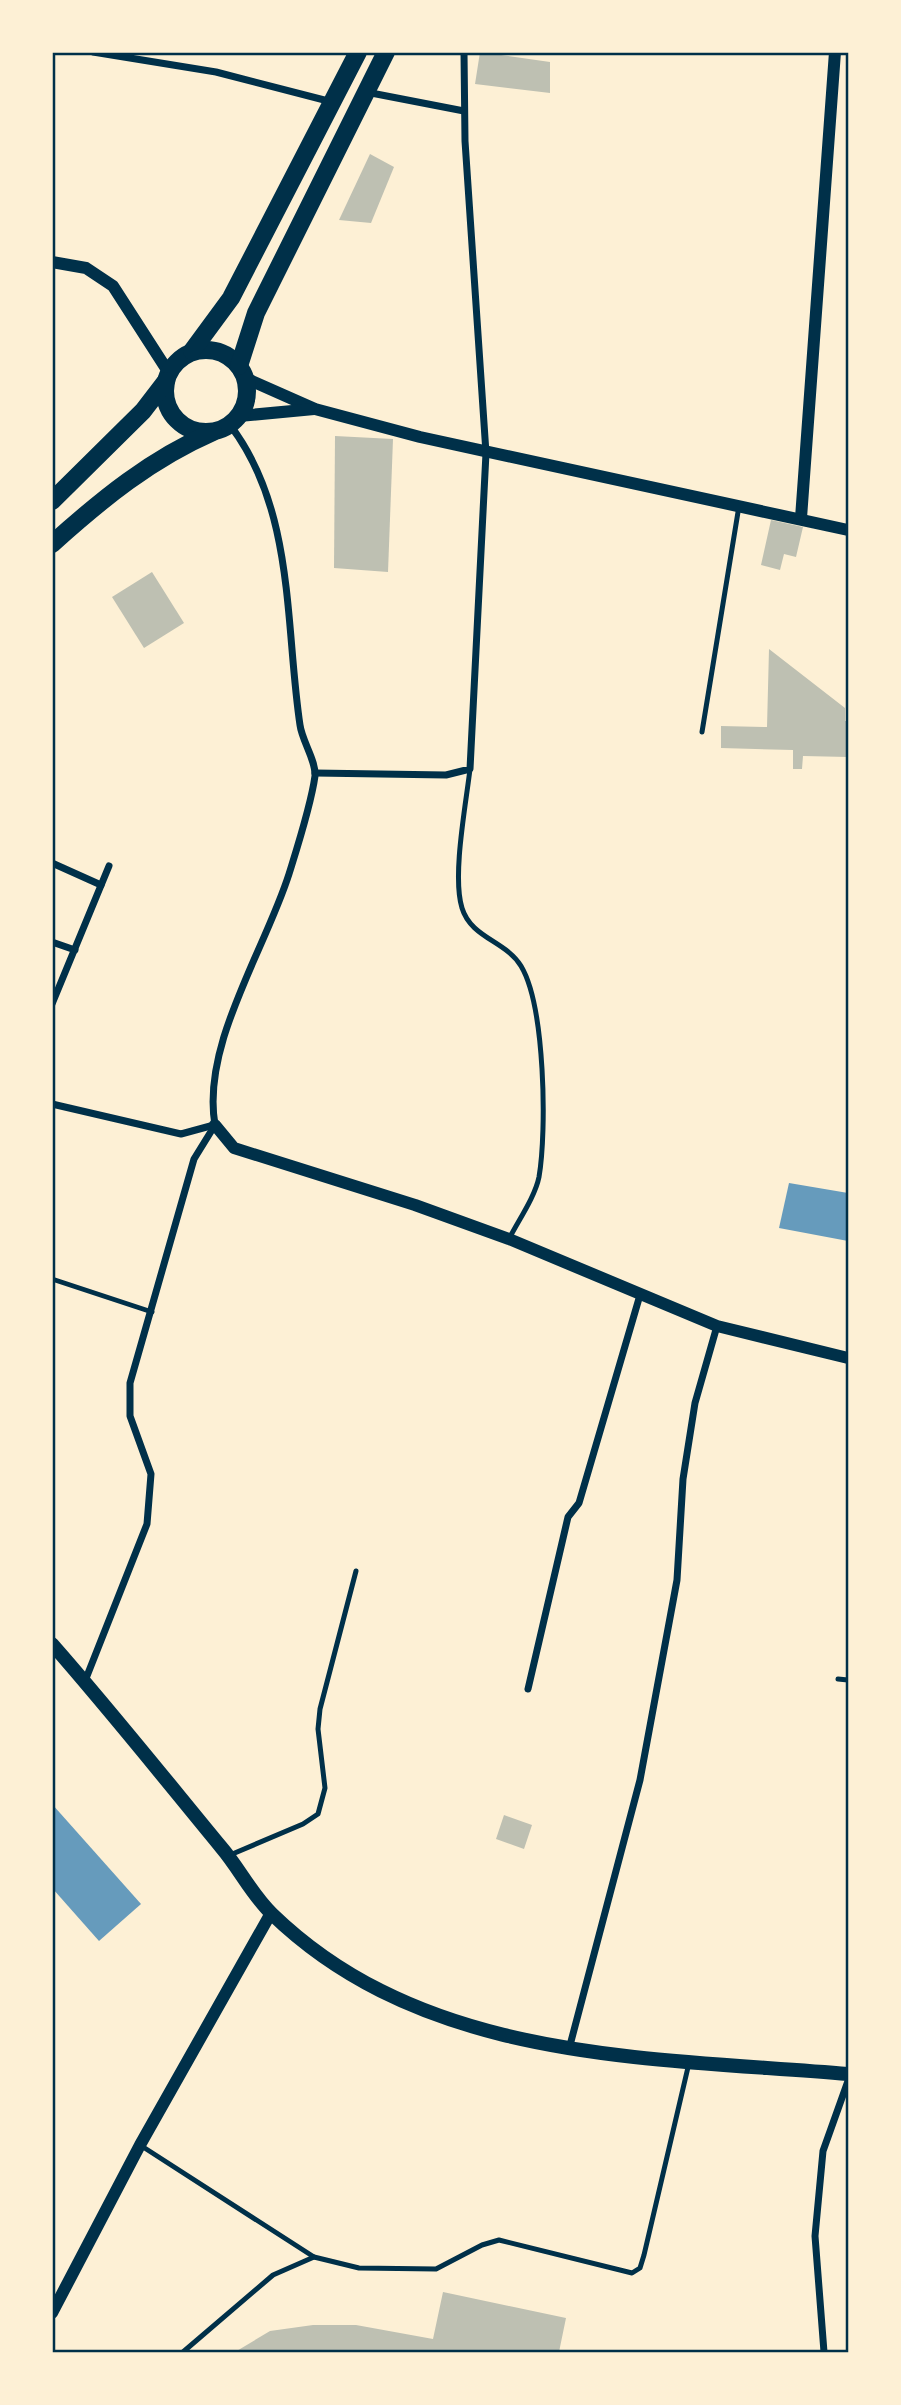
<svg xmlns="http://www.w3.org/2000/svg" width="901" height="2405" font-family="'Varela Round',sans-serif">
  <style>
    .water { fill: #669bbc }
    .building { fill: #bec0b2 }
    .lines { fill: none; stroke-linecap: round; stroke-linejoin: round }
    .service { stroke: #003049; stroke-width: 5 }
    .minor { stroke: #003049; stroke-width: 7 }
    .tertiary { stroke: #003049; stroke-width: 12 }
    .secondary { stroke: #003049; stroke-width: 14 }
    .primary { stroke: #003049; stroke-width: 18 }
    .neatline { fill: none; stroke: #003049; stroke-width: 2.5 }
  </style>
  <rect width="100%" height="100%" fill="#fdf0d5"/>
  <g class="water">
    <path d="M789,1183L848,1193V1241L779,1228Z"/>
    <path d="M52,1804L141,1904L99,1941L53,1889Z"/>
  </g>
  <g class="building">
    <path d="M480,52L550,62V93L475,84Z"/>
    <path d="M370,154L394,167L371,223L339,220Z"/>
    <path d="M335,436L393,439L388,572L334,568Z"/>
    <path d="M771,520L803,527L796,557L784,554L780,570L761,565Z"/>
    <path d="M152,572L184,623L144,648L112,597Z"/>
    <path d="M769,649L845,708V721H848V757L803,756L802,769H793V750L721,748V726L767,727Z"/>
    <path d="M504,1815L532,1825L524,1849L496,1839Z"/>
    <path d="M443,2292L566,2318L559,2352H235L270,2331L313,2325H356L433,2339Z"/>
  </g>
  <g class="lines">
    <g class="service">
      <path d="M702,732L739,506"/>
      <path d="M470,769C466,804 452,876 462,908C471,938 506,941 521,966C545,1006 547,1130 539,1177C535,1197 518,1221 509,1239"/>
      <path d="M52,1279L152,1312"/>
      <path d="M838,1679L848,1680"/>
      <path d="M230,1855L303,1824L318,1814L325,1788L318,1729L320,1709L356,1571"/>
      <path d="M140,2145L314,2257L359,2268L436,2269L482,2245L499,2240L632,2273L640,2268L644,2255L689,2063"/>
      <path d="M183,2352L273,2275L314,2257"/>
    </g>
    <g class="minor">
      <path d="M93,52L216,72L332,102"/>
      <path d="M366,92L464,111"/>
      <path d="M315,773L446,775L470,769L486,453L465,141L464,52"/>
      <path d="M52,863L101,885"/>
      <path d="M52,942L75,950"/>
      <path d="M52,1004L109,866"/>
      <path d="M52,1104L181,1134L214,1125"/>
      <path d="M85,1681L147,1524L151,1474L130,1416V1383L194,1159L215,1125C201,1045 265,950 289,874C298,845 311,805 315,776C316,760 302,741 300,725C285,625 295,510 230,425"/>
      <path d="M528,1689L568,1517L579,1503L640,1295"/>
      <path d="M569,2049L640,1780L677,1580L683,1479L695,1403L717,1326"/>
      <path d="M824,2352L815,2236L823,2151L848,2081"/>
    </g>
    <g class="tertiary">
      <path d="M52,262L86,268L113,286L169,373"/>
      <path d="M245,378L315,409L420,437L848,530"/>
      <path d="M239,416L314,409"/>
      <path d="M801,518L835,52"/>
      <path d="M215,1125L234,1148L415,1205L509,1239L717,1326L848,1358"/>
      <path d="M52,2313L140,2145L271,1913"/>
    </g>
    <path class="secondary" d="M52,1644C110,1710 165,1779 221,1847C239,1868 252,1895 272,1914C426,2063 649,2057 848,2074"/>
    <g class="primary">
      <circle cx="206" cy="391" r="41"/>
      <path d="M192,351L231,298L358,52"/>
      <path d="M239,366L256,313L386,52"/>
      <path d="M52,501L143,411L166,381"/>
      <path d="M52,544C102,499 151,459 213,432"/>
    </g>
  </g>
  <rect width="901" height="2405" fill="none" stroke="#fdf0d5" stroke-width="108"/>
  <rect x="54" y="54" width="793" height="2297" class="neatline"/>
</svg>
